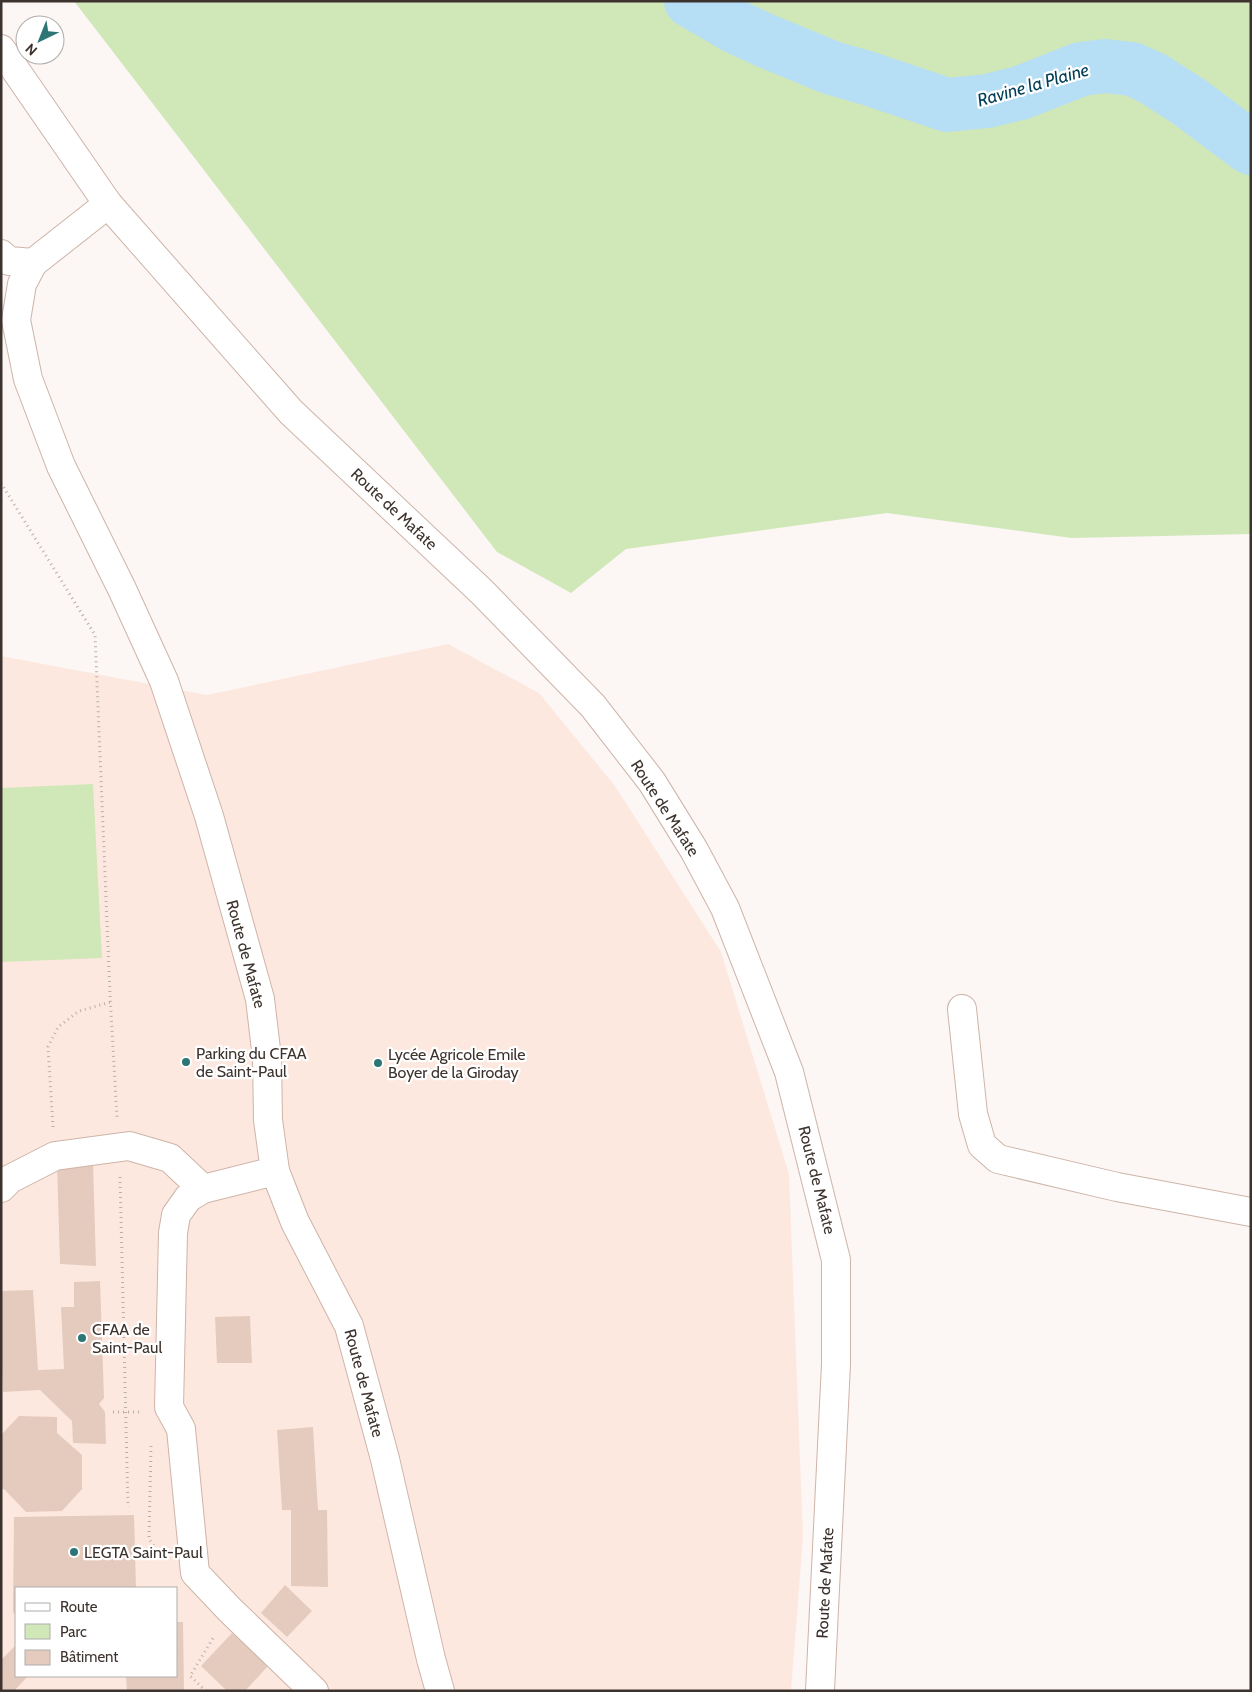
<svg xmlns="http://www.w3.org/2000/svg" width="1252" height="1692" font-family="Cabin,sans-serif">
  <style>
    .built { fill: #fde8df; fill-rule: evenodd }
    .green { fill: #d0e7b8 }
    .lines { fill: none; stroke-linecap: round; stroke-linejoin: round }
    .river { stroke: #b6dff6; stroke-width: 54 }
    .building { fill: #e4cbbe }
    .minor-casing { stroke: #cdb4a8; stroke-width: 30 }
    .major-casing { stroke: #cdb4a8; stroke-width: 30 }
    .path { stroke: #b8b0ad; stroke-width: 3; stroke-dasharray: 1 4; stroke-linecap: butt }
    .minor { stroke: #fff; stroke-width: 28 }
    .major { stroke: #fff; stroke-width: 28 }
    .poi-dot { fill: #2c7675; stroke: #fff; stroke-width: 2 }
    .labels { text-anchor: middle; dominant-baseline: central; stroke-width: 4.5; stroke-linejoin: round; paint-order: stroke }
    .street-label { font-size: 16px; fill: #3d332e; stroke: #fff }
    .poi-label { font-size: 16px; fill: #3d332e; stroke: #fff; text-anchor: start }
    .water-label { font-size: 18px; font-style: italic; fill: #003e57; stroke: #fff }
  </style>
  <rect width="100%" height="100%" fill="#fcf6f4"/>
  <path class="built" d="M448,644L539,693L615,786L721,952L789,1174L803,1537L791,1691H1V656L207,695ZM16,1588H176V1676H16Z"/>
  <g class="green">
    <path d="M74,1H1251V534L1072,538L887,513L626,549L571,593L497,552Z"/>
    <path d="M93,784L102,958L1,962V788Z"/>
  </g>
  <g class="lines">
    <path class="river" d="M691,1L734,26L764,40L832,68L867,78L947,105L987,101L1020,93L1081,69L1105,66L1132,69L1152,78L1188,101L1251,148"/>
  </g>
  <g class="building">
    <path d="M93,1162L96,1266L60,1264L57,1164Z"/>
    <path d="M100,1281L104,1398L99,1404L105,1412L106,1444L73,1443L72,1421L40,1390L3,1392L1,1349V1291L33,1290L38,1370L64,1369L61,1307H74V1282Z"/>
    <path d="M250,1316L252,1363H217L215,1317Z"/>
    <path d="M19,1416L57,1417V1433L82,1455V1489L62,1511L26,1512L4,1489H1V1435Z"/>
    <path d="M313,1427L318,1510H327L328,1587L291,1586V1510H282L277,1430Z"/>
    <path d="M134,1515L136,1588H16V1615L13,1612L14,1517Z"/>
    <path d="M285,1585L312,1611L287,1637L261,1613Z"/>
    <path d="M176,1622H183L184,1691H127L126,1676H176Z"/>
    <path d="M232,1633L268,1666L245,1691H227L201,1666Z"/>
    <path d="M16,1645V1676H28L14,1691H1V1660Z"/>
  </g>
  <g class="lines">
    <defs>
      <g id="minor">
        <path d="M33,263L22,284L16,320L28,379L61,466L122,589L164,681L209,816L260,999L267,1058L268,1120L275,1171L295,1222L349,1326L385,1459L431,1659L440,1691"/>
        <path d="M962,1009L973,1114L982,1145L998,1159L1117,1187L1251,1212"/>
        <path d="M275,1171L203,1189L188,1198L176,1215L173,1233L169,1407L181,1429L195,1573L230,1610L314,1691"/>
        <path d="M1,1188L10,1179L55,1156L129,1146L170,1158L203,1189"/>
      </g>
      <g id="major">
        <path d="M1,49L108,204L291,412L482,592L593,706L652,782L694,850L725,908L789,1072L836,1260V1364L820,1691"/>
        <path d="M1,254L9,261L33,263L108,204"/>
      </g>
    </defs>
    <use href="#minor" class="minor-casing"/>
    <use href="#major" class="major-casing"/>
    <g class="path">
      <path d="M1,483L95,635L110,994L117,1118"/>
      <path d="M53,1127L48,1047L58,1027L79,1011L111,1002"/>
      <path d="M120,1177L128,1507"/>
      <path d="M113,1412H140"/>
      <path d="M151,1446L149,1539L164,1560"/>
      <path d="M206,1691L190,1676L215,1635"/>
    </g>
    <use href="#minor" class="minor"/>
    <use href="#major" class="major"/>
  </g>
  <g class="poi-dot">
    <circle cx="186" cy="1062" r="5"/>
    <circle cx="378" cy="1063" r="5"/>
    <circle cx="82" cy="1338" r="5"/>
    <circle cx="74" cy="1552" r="5"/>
  </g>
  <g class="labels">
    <g class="street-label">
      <text transform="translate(394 509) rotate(43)">Route de Mafate</text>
      <text transform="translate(665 808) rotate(57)">Route de Mafate</text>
      <text transform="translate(246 954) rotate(75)">Route de Mafate</text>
      <text transform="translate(817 1180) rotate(76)">Route de Mafate</text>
      <text transform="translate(364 1383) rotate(75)">Route de Mafate</text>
      <text transform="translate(825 1583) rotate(-87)">Route de Mafate</text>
    </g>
    <g class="poi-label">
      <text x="196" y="1053">Parking du CFAA<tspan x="196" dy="18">de Saint-Paul</tspan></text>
      <text x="388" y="1054">Lycée Agricole Emile<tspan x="388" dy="18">Boyer de la Giroday</tspan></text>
      <text x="92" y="1329">CFAA de<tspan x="92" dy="18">Saint-Paul</tspan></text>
      <text x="84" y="1552">LEGTA Saint-Paul</text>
    </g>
    <g class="water-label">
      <text transform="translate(1033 85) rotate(-16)">Ravine la Plaine</text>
    </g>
  </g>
  <rect width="1252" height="1692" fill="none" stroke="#3d332e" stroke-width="5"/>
  <rect x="15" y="1587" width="162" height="90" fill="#ffffff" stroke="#b1adab"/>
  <rect x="25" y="1603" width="25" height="8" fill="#ffffff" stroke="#b1adab"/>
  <text x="60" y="1612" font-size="15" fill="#3d332e">Route</text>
  <rect x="25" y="1624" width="25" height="15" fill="#d0e7b8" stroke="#b1adab"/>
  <text x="60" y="1637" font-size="15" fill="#3d332e">Parc</text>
  <rect x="25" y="1650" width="25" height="15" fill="#e4cbbe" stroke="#b1adab"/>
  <text x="60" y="1662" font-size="15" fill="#3d332e">Bâtiment</text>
  <g transform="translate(40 40) rotate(223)"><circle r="24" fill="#ffffff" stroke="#b1adab"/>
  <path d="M0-4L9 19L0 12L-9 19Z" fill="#2c7675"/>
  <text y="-8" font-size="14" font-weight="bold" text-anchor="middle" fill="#3d332e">N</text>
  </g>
</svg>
